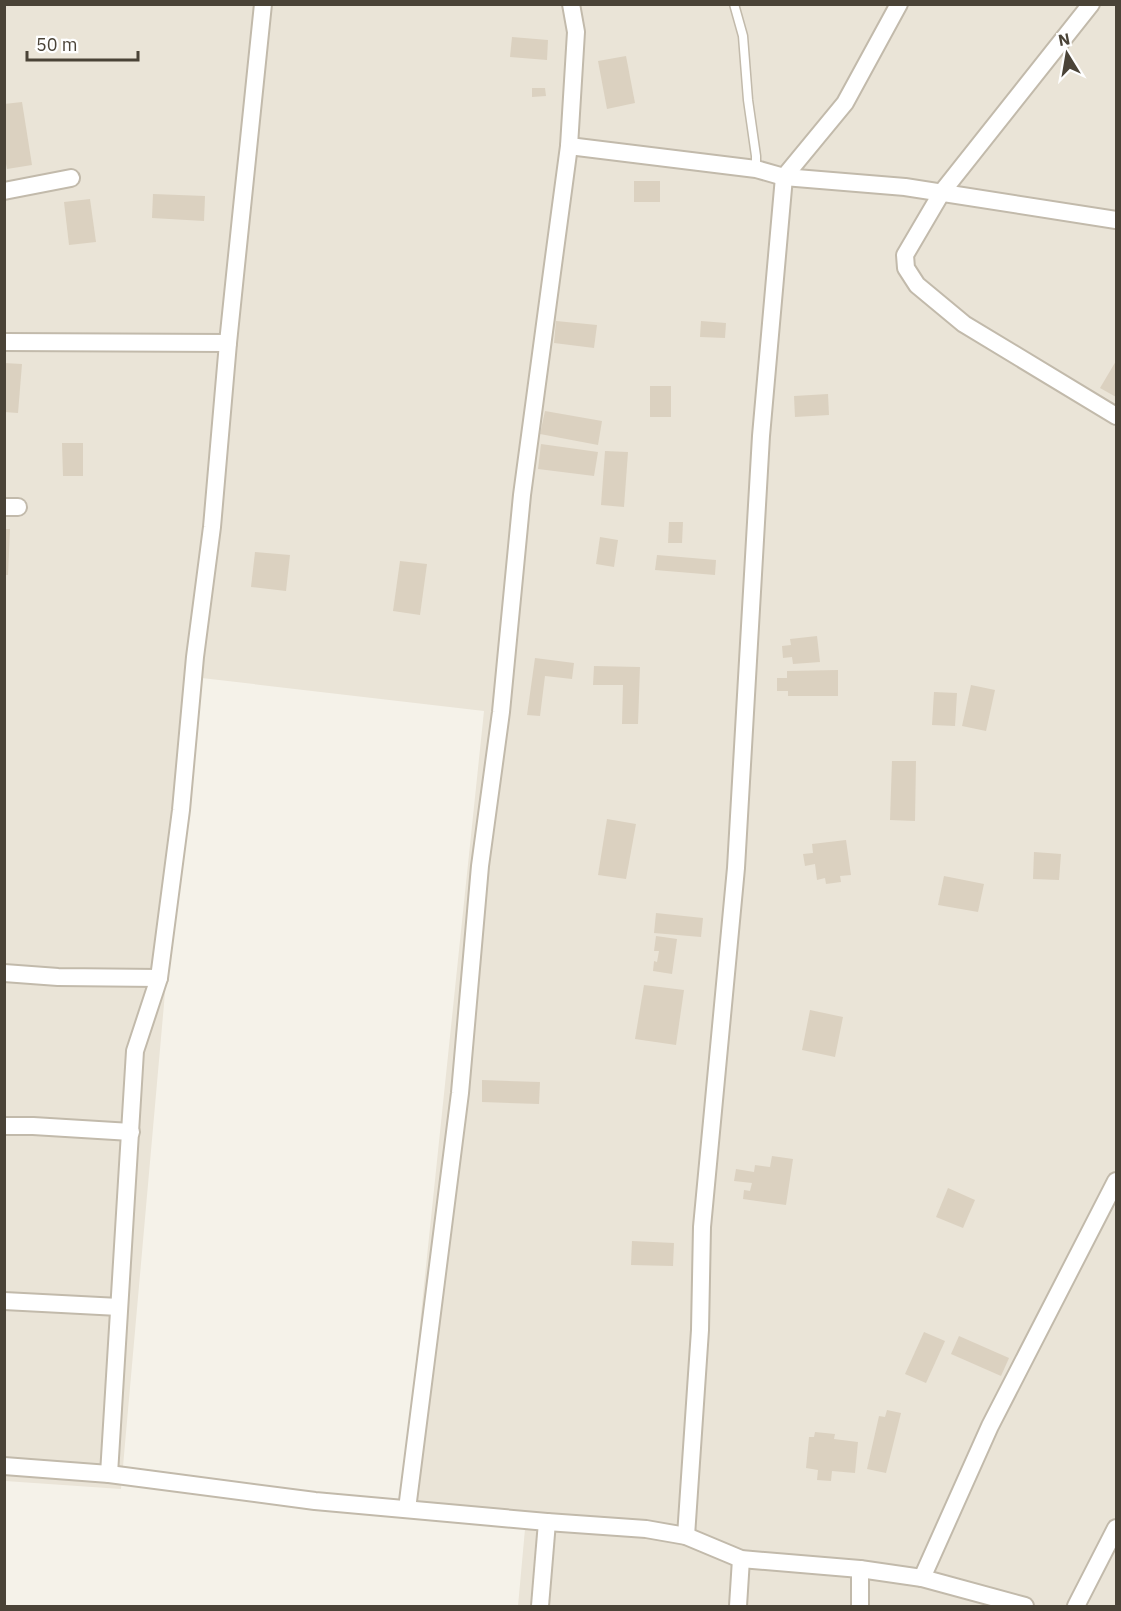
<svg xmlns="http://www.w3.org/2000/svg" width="1121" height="1611" font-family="'IBM Plex Sans',sans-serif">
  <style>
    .residential { fill: #eae4d7 }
    .building { fill: #dbd1c0 }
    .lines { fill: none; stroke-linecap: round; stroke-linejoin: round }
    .service-casing { stroke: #c2baab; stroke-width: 11 }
    .minor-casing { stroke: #c2baab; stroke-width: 20 }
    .service { stroke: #fff; stroke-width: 8 }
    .minor { stroke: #fff; stroke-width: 16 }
  </style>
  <rect width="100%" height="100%" fill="#f5f2e9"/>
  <path class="residential" d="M4,5H1116V1606H518L525,1529L400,1515L484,711L193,677L121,1489L5,1481Z"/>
  <g class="building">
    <path d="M512,37L548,40L547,60L510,57Z"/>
    <path d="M626,56L635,103L607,109L598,61Z"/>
    <path d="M532,88H545L546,96L532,97Z"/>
    <path d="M22,102L32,165L7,169L4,153V104Z"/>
    <rect x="634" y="181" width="26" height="21"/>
    <path d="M153,194L205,196L204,221L152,218Z"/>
    <path d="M90,199L96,242L69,245L64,202Z"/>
    <path d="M556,321L597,325L594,348L554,343Z"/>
    <path d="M701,321L726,323L725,338L700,337Z"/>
    <path d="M1116,361V397L1100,388Z"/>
    <path d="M4,363L22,364L18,413L4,412Z"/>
    <rect x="650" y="386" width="21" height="31"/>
    <path d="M828,394L829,415L795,417L794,396Z"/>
    <path d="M545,411L602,421L598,445L540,434Z"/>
    <path d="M62,443H83V476H63Z"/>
    <path d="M541,444L598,452L594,476L538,469Z"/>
    <path d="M605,451L628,452L624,507L601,505Z"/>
    <path d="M669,522H683L682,543H668Z"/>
    <path d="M4,529H10L8,575H4Z"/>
    <path d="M600,537L618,540L614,567L596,564Z"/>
    <path d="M255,552L290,555L286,591L251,587Z"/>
    <path d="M657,555L716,560L715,575L655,570Z"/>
    <path d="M400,561L427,564L420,615L393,611Z"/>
    <path d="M817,636L820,662L793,664L792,657L783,658L782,646L791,645L790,639Z"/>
    <path d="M535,658L574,663L572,679L545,676L540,716L527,715Z"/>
    <path d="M594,666L640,667L638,724H622L623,685H593Z"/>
    <path d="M838,670V696H788V691H777V678H787V671Z"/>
    <path d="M971,685L995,690L986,731L962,726Z"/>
    <path d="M934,692L957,693L955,726L932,725Z"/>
    <path d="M892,761H916L915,821L890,820Z"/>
    <path d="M607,819L636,824L626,879L598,875Z"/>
    <path d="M846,840L851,875L840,876L841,882L826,884L825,878L817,880L815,864L805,866L803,854L813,853L812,844Z"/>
    <path d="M1034,852L1061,854L1059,880L1033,879Z"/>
    <path d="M944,876L984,884L978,912L938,905Z"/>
    <path d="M656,913L703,918L701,937L654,933Z"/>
    <path d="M656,936L677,939L672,974L653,971L654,961L657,962L659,951H654Z"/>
    <path d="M644,985L684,990L676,1045L635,1039Z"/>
    <path d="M810,1010L843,1017L835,1057L802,1050Z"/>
    <path d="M482,1080L540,1082L539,1104L482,1102Z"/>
    <path d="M772,1156L793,1159L786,1205L743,1199L744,1190L750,1191L752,1183L734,1181L736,1169L754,1172L755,1165L770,1167Z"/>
    <path d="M948,1188L975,1200L963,1228L936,1217Z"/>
    <path d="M632,1241L674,1243L673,1266L631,1265Z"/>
    <path d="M924,1332L945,1341L926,1383L905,1374Z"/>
    <path d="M959,1336L1009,1358L1001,1376L951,1354Z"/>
    <path d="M887,1410L901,1413L886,1473L867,1469L879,1416L885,1417Z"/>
    <path d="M815,1432L835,1434L834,1439L858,1442L855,1473L832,1471L831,1481L817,1480L818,1470L806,1468L809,1437H814Z"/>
  </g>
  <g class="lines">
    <defs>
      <path id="service" d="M734,4L743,36L748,100L756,156V169"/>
      <g id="minor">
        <path d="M1091,4L942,192L905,255L906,268L917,285L964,324L1116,416"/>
        <path d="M569,146L756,169L784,177L905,187L1116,220"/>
        <path d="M4,191L71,178"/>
        <path d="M4,342L228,343"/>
        <path d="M4,507H18"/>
        <path d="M4,973L58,977L159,978"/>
        <path d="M4,1126H33L131,1132"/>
        <path d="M4,1301L119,1307"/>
        <path d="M4,1466L109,1474L315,1501L547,1522L646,1529L686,1536L741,1559L860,1569L922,1578L1025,1606"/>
        <path d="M109,1474L135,1051L159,978L181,810L195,657L212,527L228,343L263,4"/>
        <path d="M407,1509L460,1093L480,866L501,712L522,495L569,146L576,32L571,4"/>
        <path d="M686,1536L700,1330L702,1227L736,868L761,436L784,177L845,103L899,4"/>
        <path d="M922,1578L990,1426L1116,1181"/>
        <path d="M540,1606L547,1522"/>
        <path d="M738,1606L741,1559"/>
        <path d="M860,1606V1569"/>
        <path d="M1076,1606L1116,1528"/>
      </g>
    </defs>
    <use href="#service" class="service-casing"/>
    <use href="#minor" class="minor-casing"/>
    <use href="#service" class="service"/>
    <use href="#minor" class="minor"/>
  </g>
  <rect width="1121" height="1611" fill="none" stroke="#4a4337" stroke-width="12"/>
  <g transform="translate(1067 54) rotate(349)" stroke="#ffffff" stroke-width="4.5" paint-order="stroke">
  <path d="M0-4.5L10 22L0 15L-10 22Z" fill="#4a4337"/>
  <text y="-9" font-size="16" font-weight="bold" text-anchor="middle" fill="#4a4337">N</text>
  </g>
  <path d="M27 51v9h111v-9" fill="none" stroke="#4a4337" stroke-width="3"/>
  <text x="36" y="51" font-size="18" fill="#4a4337" stroke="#ffffff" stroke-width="4.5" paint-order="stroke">50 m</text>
</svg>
